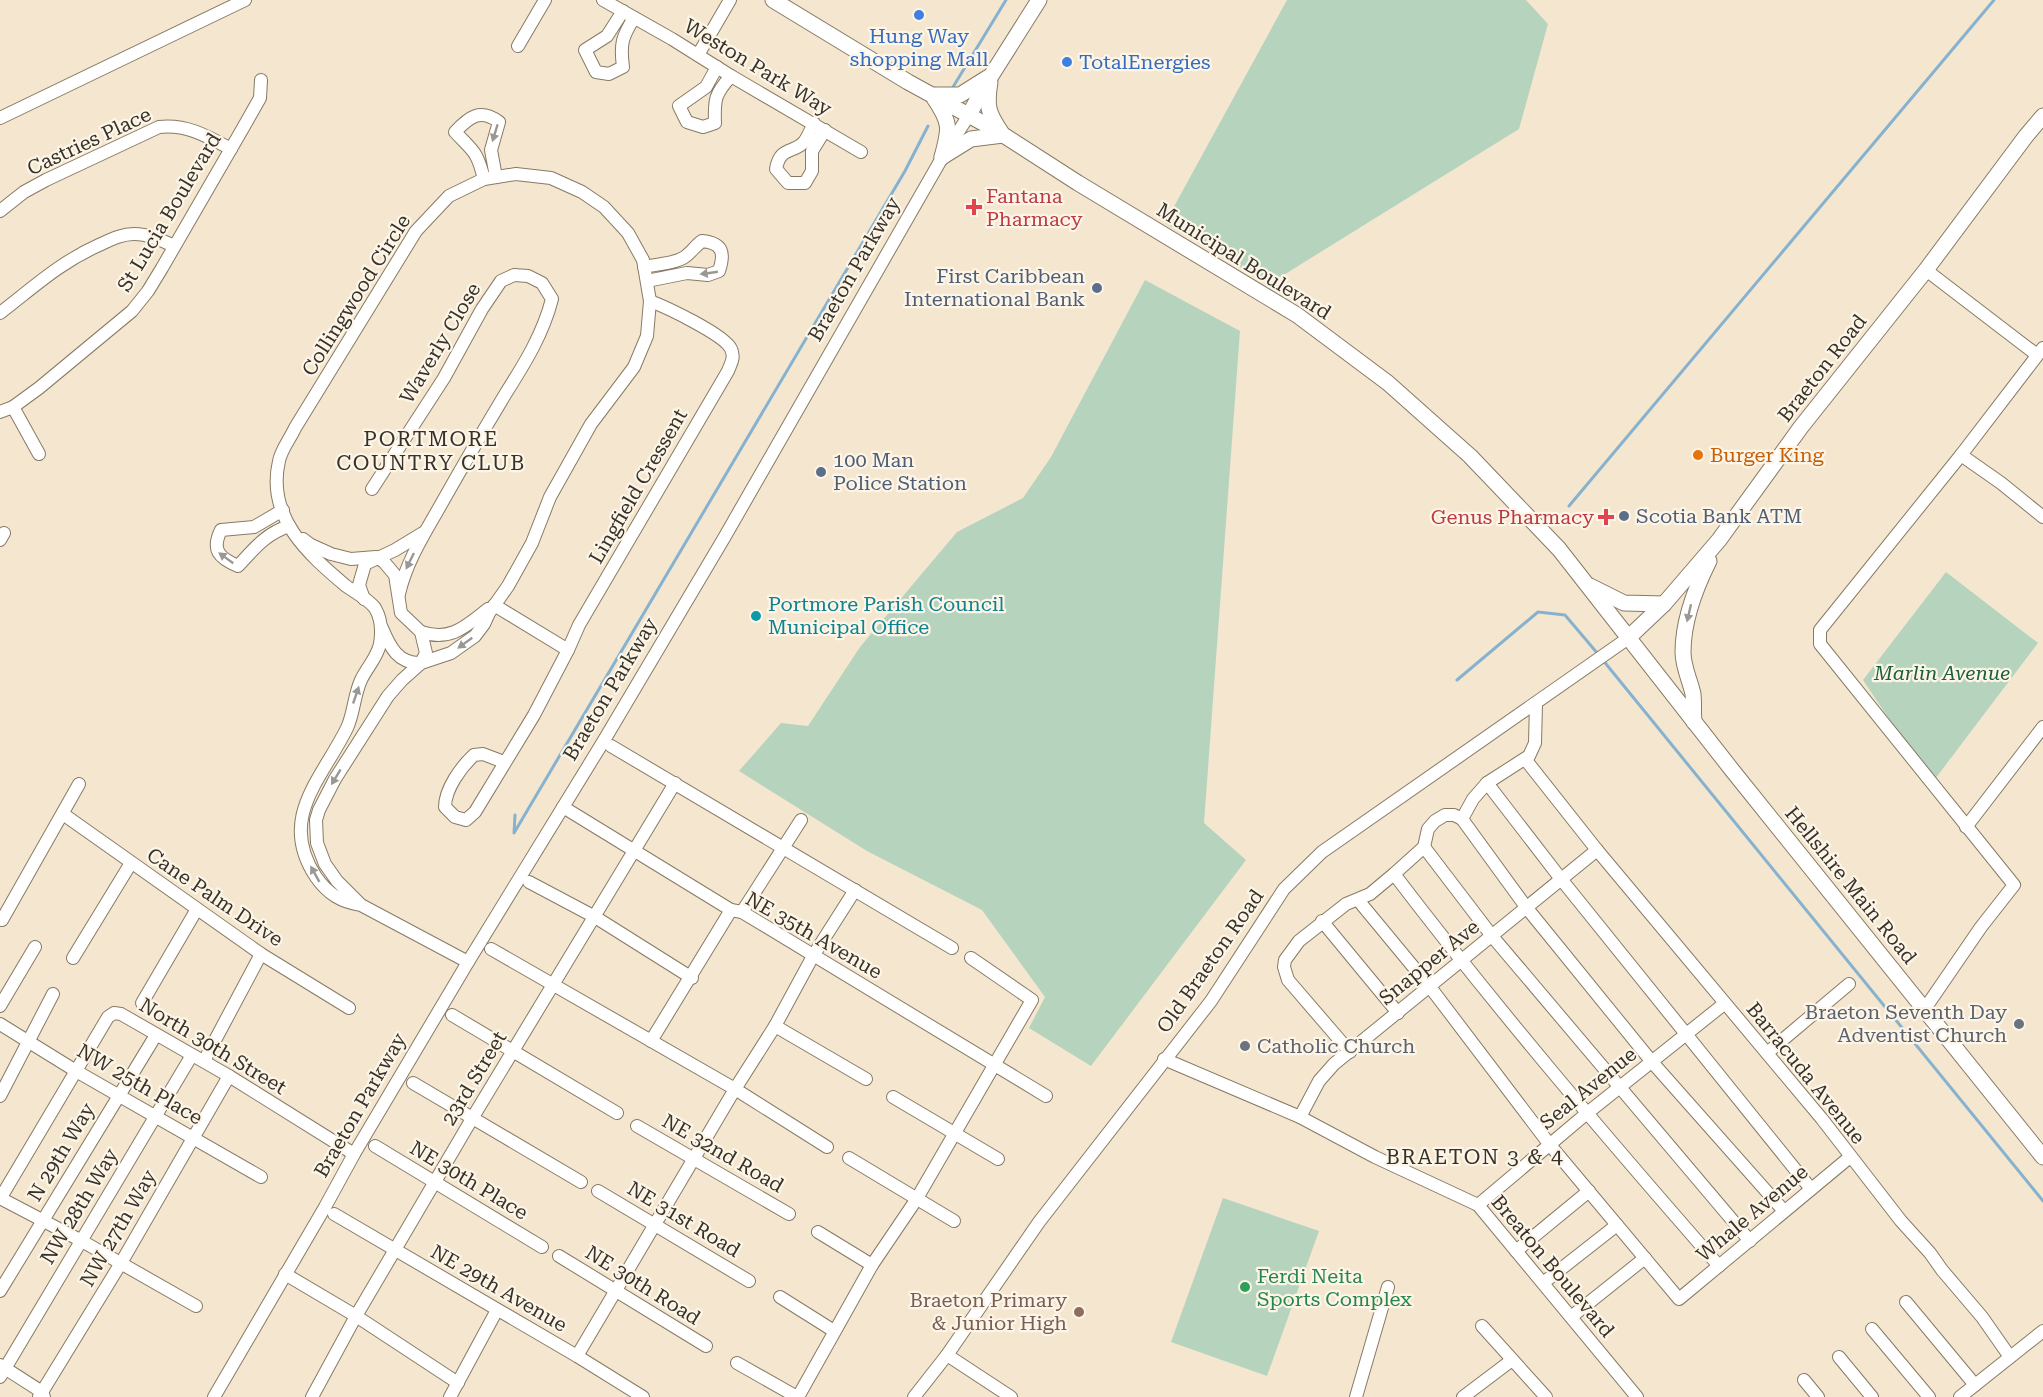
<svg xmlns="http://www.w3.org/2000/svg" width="2043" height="1397" font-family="'Roboto Serif',serif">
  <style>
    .green { fill: #b6d3be }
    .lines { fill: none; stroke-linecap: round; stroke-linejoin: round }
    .stream { stroke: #86b2d0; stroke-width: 3 }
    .minor-casing { stroke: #877a65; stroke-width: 14 }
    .major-casing { stroke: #877a65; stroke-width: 17 }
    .minor { stroke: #fff; stroke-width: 12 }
    .major { stroke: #fff; stroke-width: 15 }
    .oneway { fill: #9b9894 }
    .shop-dot { fill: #3f7fe0; stroke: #fdf5e7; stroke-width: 2 }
    .health-dot { fill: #e0444e; stroke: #fdf5e7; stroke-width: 2 }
    .service-dot { fill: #5c6f8a; stroke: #fdf5e7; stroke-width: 2 }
    .food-dot { fill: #e8710a; stroke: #fdf5e7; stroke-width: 2 }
    .culture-dot { fill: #0f9aa8; stroke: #fdf5e7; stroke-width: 2 }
    .worship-dot { fill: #6b7280; stroke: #fdf5e7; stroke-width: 2 }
    .leisure-dot { fill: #2e9e5b; stroke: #fdf5e7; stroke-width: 2 }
    .education-dot { fill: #8d6e63; stroke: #fdf5e7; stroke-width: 2 }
    .labels { text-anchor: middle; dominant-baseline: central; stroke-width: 4.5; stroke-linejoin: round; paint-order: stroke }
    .shop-label { font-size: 20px; fill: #366cbe; stroke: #fdf5e7 }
    .street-label { font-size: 20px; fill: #373229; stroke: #fdf5e7 }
    .health-label { font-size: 20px; fill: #be3a42; stroke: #fdf5e7; text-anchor: start }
    .service-label { font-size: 20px; fill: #4e5e75; stroke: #fdf5e7; text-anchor: start }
    .food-label { font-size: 20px; fill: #c56008; stroke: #fdf5e7; text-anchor: start }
    .culture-label { font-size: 20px; fill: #0d838f; stroke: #fdf5e7; text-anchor: start }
    .park-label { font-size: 20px; font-style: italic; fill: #1b6039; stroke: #fdf5e7 }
    .worship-label { font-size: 20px; fill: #5b616d; stroke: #fdf5e7; text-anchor: end }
    .leisure-label { font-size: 20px; fill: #27864d; stroke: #fdf5e7; text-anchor: start }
    .education-label { font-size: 20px; fill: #785e54; stroke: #fdf5e7; text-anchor: end }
    .neighbourhood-label { font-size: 21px; letter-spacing: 1.5px; fill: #373229; stroke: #fdf5e7 }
  </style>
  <rect width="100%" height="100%" fill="#f5e7cf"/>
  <g class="green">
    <path d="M1287,0H1526L1548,24L1519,129L1269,284L1165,223Z"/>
    <path d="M1145,280L1240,331L1204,823L1246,860L1091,1066L1029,1028L1045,997L982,910L867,851L739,771L781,723L808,726L860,647L957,532L1023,498L1051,457Z"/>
    <path d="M1946,572L2038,643L1932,783L1863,680Z"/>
    <path d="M1223,1198L1319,1231L1267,1376L1171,1342Z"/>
  </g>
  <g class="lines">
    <g class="stream">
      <path d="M953,87L1006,0"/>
      <path d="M1569,506L1994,0"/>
      <path d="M1602,659L2043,1201"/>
      <path d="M1457,680L1538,612L1565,615L1598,654"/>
      <path d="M515,815L514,833L905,171L928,126"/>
    </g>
    <defs>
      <g id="minor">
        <path d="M603,0L672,39L731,76L861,152"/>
        <path d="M623,11L607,36L585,50L596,72L609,74L623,67C620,44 622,37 634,18"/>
        <path d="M518,46L545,0"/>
        <path d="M698,55L730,0"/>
        <path d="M717,67L706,87L679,106L687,122L703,127L715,123C714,99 715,94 731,76"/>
        <path d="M0,118L245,0"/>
        <path d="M814,123C811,129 808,137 804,142C793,154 780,146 776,169L788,183H805L812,171V151L825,130"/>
        <path d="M484,179C477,151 474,152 455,132C469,117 480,108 499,122L491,150L496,177"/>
        <path d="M0,211L24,192L46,180L159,127C187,124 207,136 231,149"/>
        <path d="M644,267C656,264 673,264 683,258C690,254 695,246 702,241C723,243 725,253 719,271L708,275L687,273L647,281"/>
        <path d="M1926,270L2037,355"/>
        <path d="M0,313C34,287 59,263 99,245C110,240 121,234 134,234C148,234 161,240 174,246"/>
        <path d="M13,407L39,454"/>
        <path d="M0,412L13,407L39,388L132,311L148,291L162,268L243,128L260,98L261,80"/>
        <path d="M1961,455L2001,483L2043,517"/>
        <path d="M372,489L444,378L482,309L501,281L514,275L528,276L542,283L552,299C543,334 525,363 506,393C483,431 461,469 439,508C423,536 406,563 399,594"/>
        <path d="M283,510L254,527L221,530C211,550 219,558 238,566C254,549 265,534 289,526"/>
        <path d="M303,539L311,545L331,554L351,559L376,557L384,562L395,575L401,613L421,632L426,653L421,663"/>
        <path d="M0,540L4,533"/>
        <path d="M364,599L359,585L365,564L395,550L423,533"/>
        <path d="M494,605L568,650L579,625L728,371C731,363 735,358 731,349C725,335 666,307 650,301"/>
        <path d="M382,628C390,647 398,664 421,663"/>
        <path d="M421,632C451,642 466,626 488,609"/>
        <path d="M611,746L952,948"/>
        <path d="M1525,759L1597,850L1822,1119L1901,1221L1930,1253L1942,1270L1982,1317L2010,1357"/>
        <path d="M504,762L483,754L474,755C461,767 445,789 445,807L455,817L466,820L475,812L534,715L568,650"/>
        <path d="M1487,783L1561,879L1811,1189"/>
        <path d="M563,807L731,910L742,912L1046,1096"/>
        <path d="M63,814L261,954L349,1008"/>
        <path d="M1462,819L1526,907L1652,1062L1784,1211"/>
        <path d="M1966,827L2043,727"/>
        <path d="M1424,847L1492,936L1750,1241"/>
        <path d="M1394,874C1497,1009 1607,1138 1719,1266"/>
        <path d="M529,882L595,917L692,978"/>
        <path d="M1358,900L1430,987L1550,1145L1679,1299L1850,1157"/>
        <path d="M361,905C341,902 328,894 316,877C277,818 322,779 347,728C354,713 354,695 361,680C367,667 377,658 380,644C382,632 381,618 375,608C369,600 355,592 346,586C308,554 266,517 279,461C281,450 290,439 295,428L416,231L449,196L484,179L516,174L551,178L582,192L604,207L628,233L643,260L650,301L647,336L634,367L591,424L550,497L532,543L508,586L489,613L484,624L475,636L451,653L421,663L402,680L388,696L335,779L319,810L316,820L317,843L325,864L337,881L361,905L468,962"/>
        <path d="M742,912L801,820"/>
        <path d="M2,920L79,784"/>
        <path d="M1322,921L1398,1013"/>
        <path d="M491,949L735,1089L827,1147"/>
        <path d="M73,958L131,863"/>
        <path d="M142,1003L197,909"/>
        <path d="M0,1006L35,947"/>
        <path d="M1924,1010L1981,927L2014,885L1820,644V630L1961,455L2043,348"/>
        <path d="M452,1015L617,1113"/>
        <path d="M0,1024L76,1071L261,1177"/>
        <path d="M775,1026L866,1079"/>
        <path d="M651,1041L731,910"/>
        <path d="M1350,1052L1288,980L1284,967L1285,960L1299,941L1346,904L1370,894L1394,874L1424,847L1428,829L1435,821L1445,815H1454L1462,819L1473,799L1487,783L1529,756L1535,743L1536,703"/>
        <path d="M1767,1053L1849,984"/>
        <path d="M1164,1059L1300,1117L1375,1157L1478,1205L1637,1397"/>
        <path d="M204,1061L261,954"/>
        <path d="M413,1083L581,1182"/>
        <path d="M0,1096L53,994"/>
        <path d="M893,1097L998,1159"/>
        <path d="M1300,1117L1319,1081L1334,1064L1597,850"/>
        <path d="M637,1126L789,1214"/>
        <path d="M375,1146L542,1247"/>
        <path d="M849,1158L954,1221"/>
        <path d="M598,1191L749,1281"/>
        <path d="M0,1198L80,1240L196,1306"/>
        <path d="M0,1199L108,1017L114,1013L121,1014L229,1076L354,1154"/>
        <path d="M1478,1205L1586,1114L1724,1004"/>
        <path d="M334,1214L577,1356L643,1397"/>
        <path d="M818,1232L872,1265"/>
        <path d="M1516,1251L1589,1191"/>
        <path d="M559,1256L706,1346"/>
        <path d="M285,1274L356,1316L458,1383"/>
        <path d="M1543,1283L1617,1225"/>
        <path d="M0,1291L156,1035"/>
        <path d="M780,1297L834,1331"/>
        <path d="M1906,1302L1975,1385"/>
        <path d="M1571,1317L1645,1258"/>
        <path d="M1482,1326L1546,1397"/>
        <path d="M1872,1329L1929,1397"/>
        <path d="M947,1355L1011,1397"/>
        <path d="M577,1356L735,1089L775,1026L813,956L855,890"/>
        <path d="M1839,1357L1872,1397"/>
        <path d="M737,1363L797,1397"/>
        <path d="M0,1365L42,1392L44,1397"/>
        <path d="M0,1377L192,1055"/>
        <path d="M1804,1380L1818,1397"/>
        <path d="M39,1397L121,1263L229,1076"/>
        <path d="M214,1397L325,1207L354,1154L468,962L603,742L724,538L946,151L969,115"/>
        <path d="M312,1397L356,1316L473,1117L675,783"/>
        <path d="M450,1397L497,1310"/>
        <path d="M798,1397L872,1265L916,1200L1032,1000L971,958"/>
        <path d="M914,1397L947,1355L1039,1222L1211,1001L1284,889L1322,852L1627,639"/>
        <path d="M1356,1397L1388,1287"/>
        <path d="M1463,1397L1512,1360"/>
        <path d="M1960,1397L2043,1331"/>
      </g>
      <g id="major">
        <path d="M773,0L908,82L994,129L1078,183L1297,315L1388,383L1470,456L1559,549L1732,770L2043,1157"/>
        <path d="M990,82C986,106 988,113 1001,132"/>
        <path d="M935,95H960L987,78"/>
        <path d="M934,98C951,123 950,128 942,157"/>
        <path d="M969,115L984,87L1039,0"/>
        <path d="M942,157L971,139L1003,135"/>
        <path d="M1590,586L1624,603L1664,604"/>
        <path d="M1627,639L1664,604L1719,540L1801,427L1926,270L2026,136L2043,116"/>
        <path d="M1694,722C1693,713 1694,703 1693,694C1690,680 1683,667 1683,652C1683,621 1695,589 1709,561"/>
      </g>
    </defs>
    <use href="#minor" class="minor-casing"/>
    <use href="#major" class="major-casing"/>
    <use href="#minor" class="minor"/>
    <use href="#major" class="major"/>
  </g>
  <defs><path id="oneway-solid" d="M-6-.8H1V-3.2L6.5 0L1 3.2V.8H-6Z" transform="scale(1.5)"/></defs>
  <g class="oneway">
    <use href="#oneway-solid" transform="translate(495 133) rotate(107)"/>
    <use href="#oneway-solid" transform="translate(709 273) rotate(172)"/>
    <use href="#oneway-solid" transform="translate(226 558) rotate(-144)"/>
    <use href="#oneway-solid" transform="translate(410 561) rotate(116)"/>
    <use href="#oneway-solid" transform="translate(1689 613) rotate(103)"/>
    <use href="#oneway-solid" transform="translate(465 643) rotate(144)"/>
    <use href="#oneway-solid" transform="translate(356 695) rotate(-71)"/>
    <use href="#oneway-solid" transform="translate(336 777) rotate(121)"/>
    <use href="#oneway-solid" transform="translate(315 874) rotate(-119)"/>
  </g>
  <g class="shop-dot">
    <circle cx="919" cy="15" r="6"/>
    <circle cx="1067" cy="62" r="6"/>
  </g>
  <g class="health-dot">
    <path d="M971 198h6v6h6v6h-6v6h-6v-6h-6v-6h6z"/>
    <path d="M1603 508h6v6h6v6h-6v6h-6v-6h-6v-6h6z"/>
  </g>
  <g class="service-dot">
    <circle cx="1097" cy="288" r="6"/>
    <circle cx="821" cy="472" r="6"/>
    <circle cx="1624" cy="516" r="6"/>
  </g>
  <circle class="food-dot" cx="1698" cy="455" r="6"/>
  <circle class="culture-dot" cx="756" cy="616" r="6"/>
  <g class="worship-dot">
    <circle cx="2019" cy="1024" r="6"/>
    <circle cx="1245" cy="1046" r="6"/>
  </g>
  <circle class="leisure-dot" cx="1245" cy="1287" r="6"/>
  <circle class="education-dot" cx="1079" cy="1312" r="6"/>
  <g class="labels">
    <g class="shop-label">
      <text x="919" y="36">Hung Way<tspan x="919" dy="23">shopping Mall</tspan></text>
      <text x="1079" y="62" text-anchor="start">TotalEnergies</text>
    </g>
    <g class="street-label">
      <text transform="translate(758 67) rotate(31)">Weston Park Way</text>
      <text transform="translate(89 141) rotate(-25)">Castries Place</text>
      <text transform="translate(169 212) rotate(-59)">St Lucia Boulevard</text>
      <text transform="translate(1244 261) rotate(32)">Municipal Boulevard</text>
      <text transform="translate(854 269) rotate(-60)">Braeton Parkway</text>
      <text transform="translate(356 295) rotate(-58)">Collingwood Circle</text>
      <text transform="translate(440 343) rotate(-59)">Waverly Close</text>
      <text transform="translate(1822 368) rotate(-52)">Braeton Road</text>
      <text transform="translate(638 486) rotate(-60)">Lingfield Cressent</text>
      <text transform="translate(610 689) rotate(-59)">Braeton Parkway</text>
      <text transform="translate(1851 885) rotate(51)">Hellshire Main Road</text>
      <text transform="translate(215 897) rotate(34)">Cane Palm Drive</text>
      <text transform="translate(814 935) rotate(30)">NE 35th Avenue</text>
      <text transform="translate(1210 961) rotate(-55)">Old Braeton Road</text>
      <text transform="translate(1429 962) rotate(-39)">Snapper Ave</text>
      <text transform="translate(213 1046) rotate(31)">North 30th Street</text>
      <text transform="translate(1806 1073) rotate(51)">Barracuda Avenue</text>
      <text transform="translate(474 1078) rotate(-59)">23rd Street</text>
      <text transform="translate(140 1084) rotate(30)">NW 25th Place</text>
      <text transform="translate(1588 1088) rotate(-39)">Seal Avenue</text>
      <text transform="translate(360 1105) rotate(-60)">Braeton Parkway</text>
      <text transform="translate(61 1152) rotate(-59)">N 29th Way</text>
      <text transform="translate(723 1153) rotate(30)">NE 32nd Road</text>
      <text transform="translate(469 1180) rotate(31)">NE 30th Place</text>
      <text transform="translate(79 1206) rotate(-59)">NW 28th Way</text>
      <text transform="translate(1752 1213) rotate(-40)">Whale Avenue</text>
      <text transform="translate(684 1219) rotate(31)">NE 31st Road</text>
      <text transform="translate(118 1228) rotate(-60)">NW 27th Way</text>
      <text transform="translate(1553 1266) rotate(50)">Breaton Boulevard</text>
      <text transform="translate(643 1285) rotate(32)">NE 30th Road</text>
      <text transform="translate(499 1288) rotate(30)">NE 29th Avenue</text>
    </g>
    <g class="health-label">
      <text x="986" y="196">Fantana<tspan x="986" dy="23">Pharmacy</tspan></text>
      <text x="1594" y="517" text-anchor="end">Genus Pharmacy</text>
    </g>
    <g class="service-label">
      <text x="1085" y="276" text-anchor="end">First Caribbean<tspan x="1085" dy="23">International Bank</tspan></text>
      <text x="833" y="460">100 Man<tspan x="833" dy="23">Police Station</tspan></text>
      <text x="1636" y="516">Scotia Bank ATM</text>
    </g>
    <g class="food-label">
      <text x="1710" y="455">Burger King</text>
    </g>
    <g class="culture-label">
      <text x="768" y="604">Portmore Parish Council<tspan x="768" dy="23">Municipal Office</tspan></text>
    </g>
    <g class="park-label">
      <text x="1942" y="673">Marlin Avenue</text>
    </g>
    <g class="worship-label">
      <text x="2007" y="1012">Braeton Seventh Day<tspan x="2007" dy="23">Adventist Church</tspan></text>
      <text x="1257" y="1046" text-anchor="start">Catholic Church</text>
    </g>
    <g class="leisure-label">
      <text x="1257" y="1276">Ferdi Neita<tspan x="1257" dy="23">Sports Complex</tspan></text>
    </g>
    <g class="education-label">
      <text x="1067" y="1300">Braeton Primary<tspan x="1067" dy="23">&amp; Junior High</tspan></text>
    </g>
    <g class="neighbourhood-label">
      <text x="431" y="439">PORTMORE<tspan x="431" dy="24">COUNTRY CLUB</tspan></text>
      <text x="1475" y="1157">BRAETON 3 &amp; 4</text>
    </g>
  </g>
</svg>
